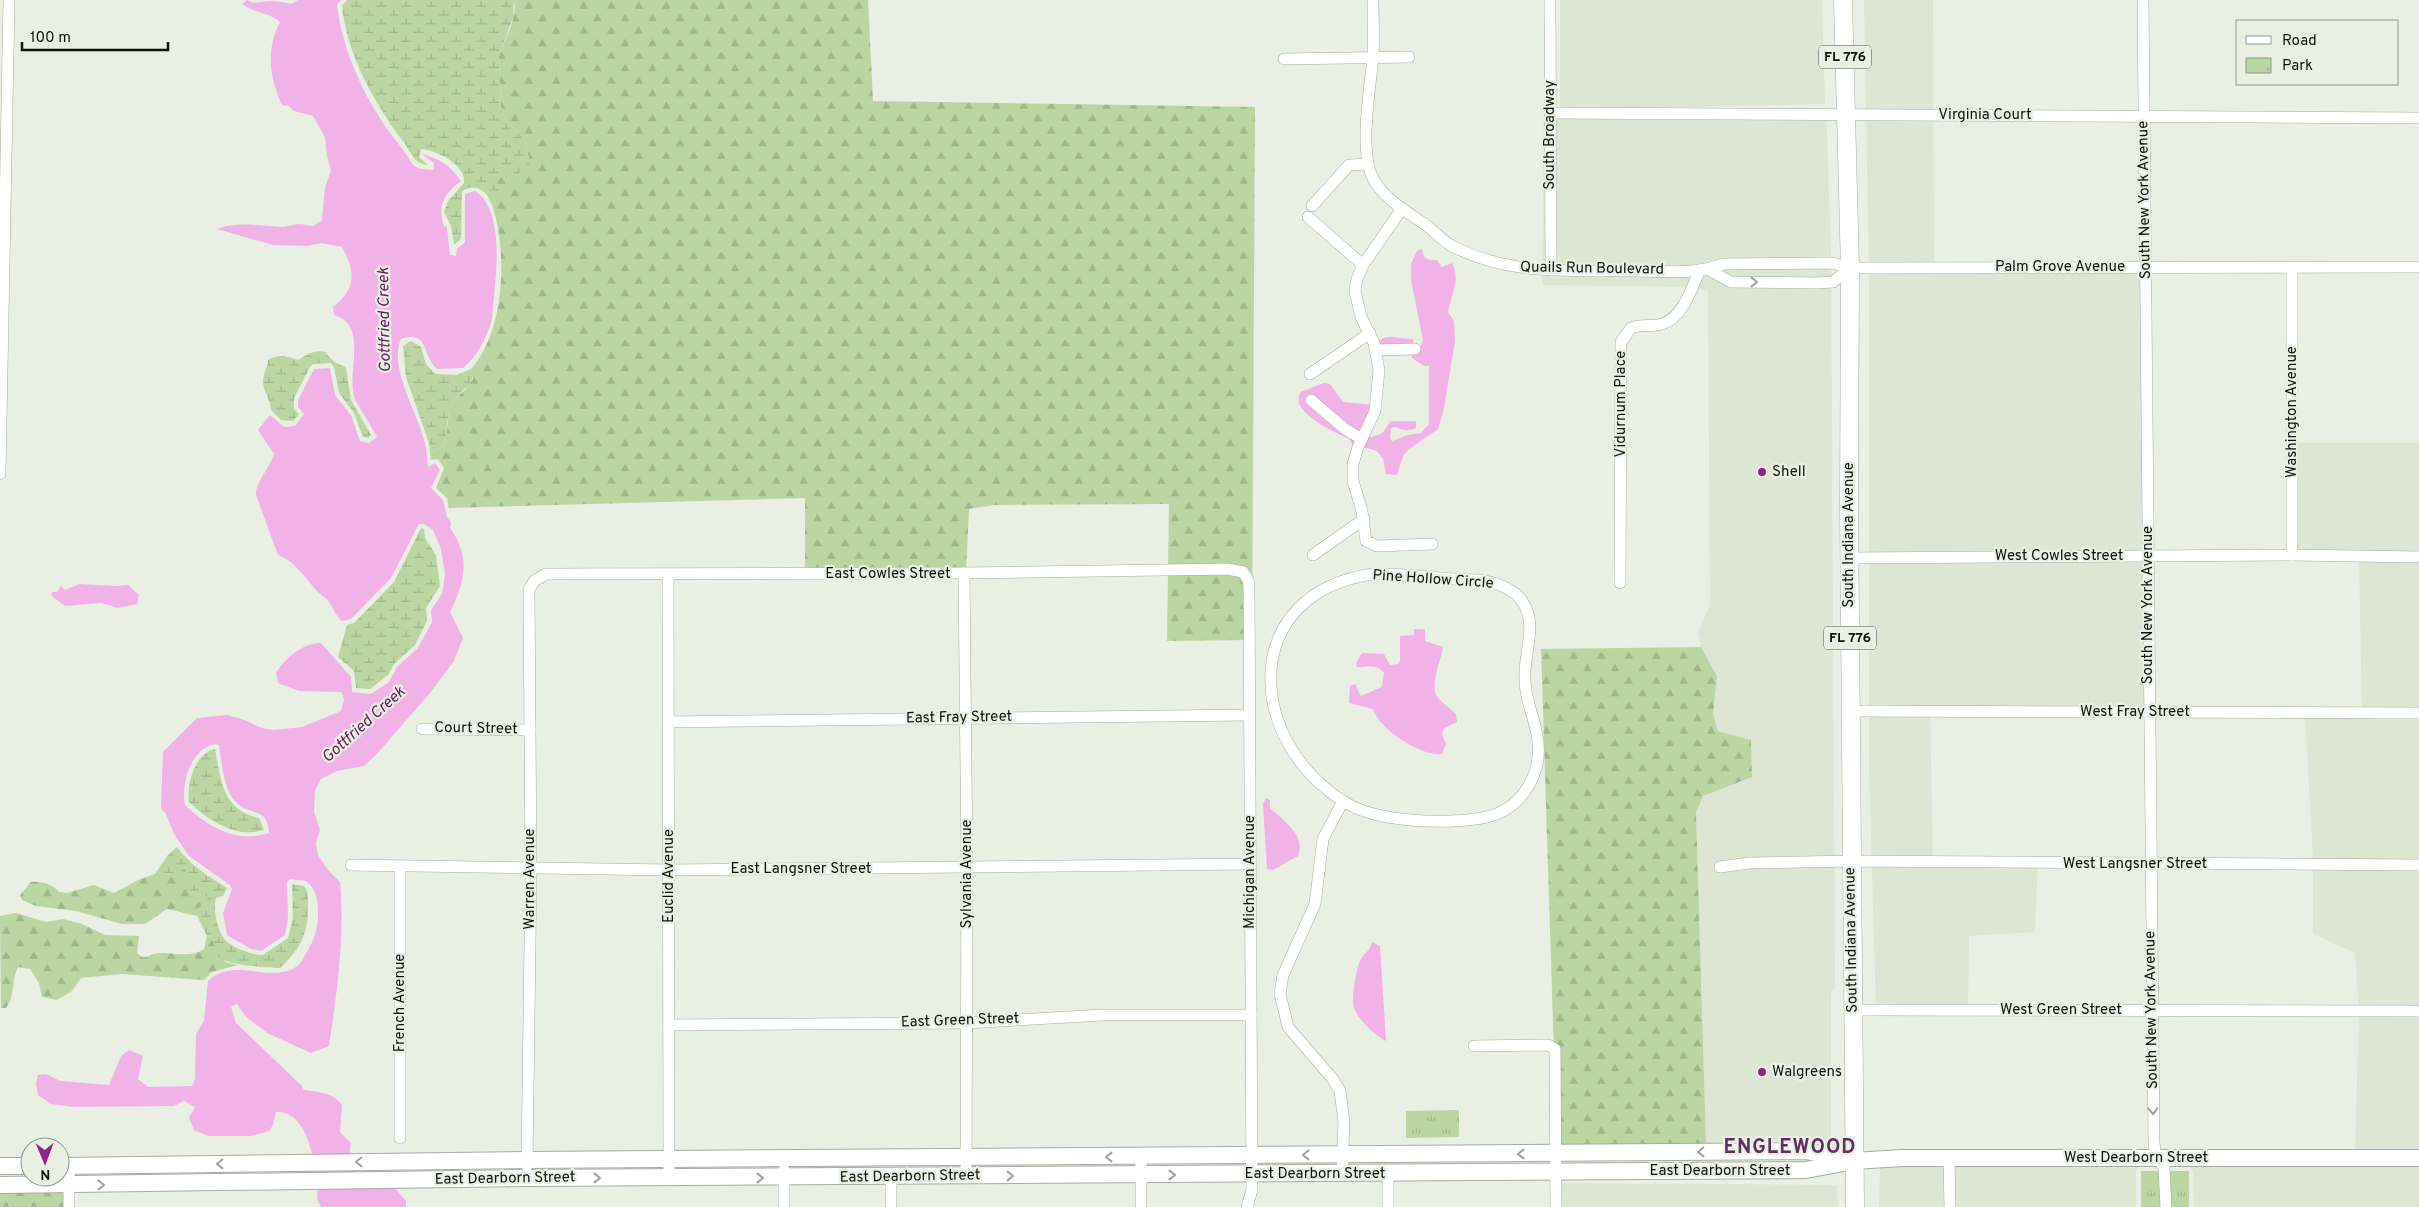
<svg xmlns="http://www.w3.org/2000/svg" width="2419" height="1207" font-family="Overpass,sans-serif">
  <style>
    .built { fill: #dce6d3 }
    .forest { fill: url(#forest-firs) }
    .wetland { fill: url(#wetland-marsh) }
    .park { fill: url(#park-tufts) }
    .water { fill: #f1b2e7; fill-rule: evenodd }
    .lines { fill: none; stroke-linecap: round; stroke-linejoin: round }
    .street-casing { stroke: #a6aca1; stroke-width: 12 }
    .secondary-casing { stroke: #a6aca1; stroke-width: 18 }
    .primary-casing { stroke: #a6aca1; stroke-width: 19 }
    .street { stroke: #fff; stroke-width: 11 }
    .secondary { stroke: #fff; stroke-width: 16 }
    .primary { stroke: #fff; stroke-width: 18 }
    .oneway { stroke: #9fa09f }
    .poi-dot { fill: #902386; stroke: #e9efe3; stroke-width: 2 }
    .labels { text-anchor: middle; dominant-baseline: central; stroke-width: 4.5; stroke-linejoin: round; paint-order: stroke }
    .shield { fill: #e9efe3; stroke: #51544e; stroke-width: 1 }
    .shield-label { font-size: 14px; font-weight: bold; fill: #10120e }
    .street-label { font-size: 15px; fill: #10120e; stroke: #e9efe3 }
    .poi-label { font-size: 15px; fill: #10120e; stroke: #e9efe3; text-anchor: start }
    .water-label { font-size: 16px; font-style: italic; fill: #692162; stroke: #e9efe3 }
    .district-label { font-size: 20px; font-weight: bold; letter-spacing: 1px; fill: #632e5d; stroke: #e9efe3 }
  </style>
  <defs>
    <pattern id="forest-firs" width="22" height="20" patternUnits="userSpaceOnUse" patternTransform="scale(1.25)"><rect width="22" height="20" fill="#bbd5a3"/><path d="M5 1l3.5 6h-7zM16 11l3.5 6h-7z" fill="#a0b68b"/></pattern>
    <pattern id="wetland-marsh" width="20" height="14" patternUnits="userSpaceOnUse" patternTransform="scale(1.25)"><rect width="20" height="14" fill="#bbd5a3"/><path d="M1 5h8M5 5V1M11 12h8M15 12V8" fill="none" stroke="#a0b68b"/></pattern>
    <pattern id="park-tufts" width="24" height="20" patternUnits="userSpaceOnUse" patternTransform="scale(1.25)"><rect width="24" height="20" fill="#bbd5a3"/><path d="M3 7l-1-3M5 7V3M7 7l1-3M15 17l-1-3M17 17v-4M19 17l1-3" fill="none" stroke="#a0b68b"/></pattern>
  </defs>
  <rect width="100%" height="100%" fill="#e9efe3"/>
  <g class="built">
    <path d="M1545,0H1556V110L1561,115L1826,108L1831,250L1835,988L1831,993V1139L1706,1143L1696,813L1703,796L1752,777L1751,740L1718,731L1713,714L1717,676L1701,647L1698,632L1710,605L1708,292L1696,287L1542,285Z"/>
    <path d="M1560,0H1822L1825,104L1560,110Z"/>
    <path d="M1864,0H1933L1934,264H2142L2146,712H1930L1933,861L2038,860L2035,932L1969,936L1968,1008L1876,1009L1869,767V271Z"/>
    <path d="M2288,443H2419V1153H2355L2359,1009L2355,953L2313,934V857L2305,715L2362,717L2359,557L2291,560Z"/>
    <path d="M2419,1164V1207H2194L2193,1171L2189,1166L2139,1167L2136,1171V1207H1879L1880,1165Z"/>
    <path d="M1559,1183L1837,1185L1838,1207H1559Z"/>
  </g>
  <g class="forest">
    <path d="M514,0H868L873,101L1255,107L1252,640L1167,641L1169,504L994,505L969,509L966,571H805V498L449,508L447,498L436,488L444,468L438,459L431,460L430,453L445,446L449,411L454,399L464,391L473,379L471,369C505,332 508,251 492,205L500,196L492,178L530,164L525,141L505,119L501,106L499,56L512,23L515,7Z"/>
    <path d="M1701,647L1717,676L1713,714L1718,731L1751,740L1752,777L1703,796L1696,813L1706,1143L1557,1147L1541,649Z"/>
    <path d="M181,868L185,869L189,875L191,892L207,896L209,899L207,903L197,909V916L167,909L145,924H122L76,911L36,906L22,900L20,895L31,882C42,881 52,884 59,892L67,893L94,885L114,893L138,880L155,874H169Z"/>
    <path d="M16,913L46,922L63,919L82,924L105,935L139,936L137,953L142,957C148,958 149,955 153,954C171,950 187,960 204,949L207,936L211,937C220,953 216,962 238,965L212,972L204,980L122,974L81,978L72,991L57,1000L42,997L39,983L30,969L18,967C11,980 16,994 6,1008H1L0,916Z"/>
    <rect x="0" y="1191" width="71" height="16"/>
  </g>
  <g class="wetland">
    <path d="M347,0H514L513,17L499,56L501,106L505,119L525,141L530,164L515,176L493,178L498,185L500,196L492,205C487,191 477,182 462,191L461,239L454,245L451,226L444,212L448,201L464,183C467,165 436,150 421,149L419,157L428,165C414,164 412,154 405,144C375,104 347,56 342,6Z"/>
    <path d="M411,341L421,347L426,364L435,374L457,375L471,369C478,384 460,390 454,400C446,412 447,432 445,446L430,453L429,443L406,377L403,346Z"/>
    <path d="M319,351L325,352L334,362L346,367L351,400L371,435L368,438L363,437L354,413L339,393L334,367L331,363L313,364L310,367L294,398V409L299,414L293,421L281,420L271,410C271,400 264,393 263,383C262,375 268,368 268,360C277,354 288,356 298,360L310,353Z"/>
    <path d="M421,528L424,529L425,538L436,555L440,586L426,608L427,621L415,645L394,664L388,675L370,689L356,688L354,671L338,657L347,625L354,623L394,582Z"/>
    <path d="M215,749C221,780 222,810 259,818L264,830C237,839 209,821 189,802C186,786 195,752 215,749Z"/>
    <path d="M177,847C190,865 208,876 227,888L223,896L216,898C213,908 217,928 223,937C229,947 251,955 263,955L288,938L293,918L292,884L304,886C309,892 308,898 308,905C309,932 300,950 280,968C267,967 225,966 218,956C214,950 215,943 211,937L207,936L197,916V909L207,903V896L191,892C187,884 190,876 185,869L169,874H155L167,856Z"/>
  </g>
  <g class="park">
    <path d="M1459,1110V1137L1406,1138V1111Z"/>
    <rect x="2141" y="1171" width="48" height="36"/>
  </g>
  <g class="water">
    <path d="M247,0L253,3C267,1 277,0 291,4L298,0H341L337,4C341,42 358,83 378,115C388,133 403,147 413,165L420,169L434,170V163L422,154C440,159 451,166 461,181C444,194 437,205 444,226L447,227L450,255L456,256L457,249L465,242V194L475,191C503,209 497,267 494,296C493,305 493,315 491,323C485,340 477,357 463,368L437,369C421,355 430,330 401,339C388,368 419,415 425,444C427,451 427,459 428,467L435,463L440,470L431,488L443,500L447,517L451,522L450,528C471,557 465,582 450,612L463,638L454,661L430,693L376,755L364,766L337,771L321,779L315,790L314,812L320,830L316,843L318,855L328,870L340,882C345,937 337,991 329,1046L311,1053L269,1034L246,1017L237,1004L231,1007L236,1023L301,1085L304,1090C319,1092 332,1092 342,1105L340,1132L351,1143C347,1156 356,1178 366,1187L395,1188L406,1201V1207H322L318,1202C317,1176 312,1110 276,1112L273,1125L269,1131L251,1136H208L194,1130L189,1118L195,1107L184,1101L174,1106L74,1107L51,1104L38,1095L36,1083L38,1075L46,1074L60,1081L109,1085L121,1056L129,1050L143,1056L138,1079L148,1087L192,1086L195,1079L196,1034L204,1021L208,981C235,956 270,984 296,967C301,964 304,956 307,952C314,940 318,929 318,915C318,901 318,891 306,881L290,879L287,882L288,918L285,935L261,951L251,949L227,935L223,913L232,889L230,885L189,856L174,834L166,814L161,808L163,752L197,718L227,715L242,719L262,728L274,730L302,727L341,711L344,699L341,692L299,691L278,683L276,673C284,659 304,642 321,643L351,677L352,692L371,694L389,682L397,667L418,648L432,622L431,610L442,594L445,574L441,549L433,530L424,524H419L391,578L351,619L342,621C335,615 334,609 329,602C326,597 319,594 315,589C306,578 292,559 278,555L256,495C255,483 270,468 274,454L258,430L270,415L284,427L295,426L304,414L298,407V400L314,369L330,368L335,395L351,415L360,441L369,443L377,437C371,424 361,412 355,399C345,375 370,325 334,315L333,307C356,289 356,273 342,247L321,243L308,246L273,245L217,229C237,221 261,226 283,227C288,227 293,224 298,224C304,224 309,226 314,226L322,220L325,188L331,170L327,156L325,137L313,116L294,111L289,106L282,105C269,77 266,49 280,22C269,12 254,13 242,4ZM215,744L219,745C222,762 223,788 235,801C249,817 268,806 269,833C237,844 208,827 185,805C181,784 190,749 215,744Z"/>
    <path d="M1422,249L1424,257L1430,260H1437L1442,267L1452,263C1461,281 1451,294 1448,312L1454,321L1455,341L1444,408L1438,429L1408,450L1403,456L1397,475L1386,474L1383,459L1377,451L1367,448H1354L1349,438C1337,435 1302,416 1299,403C1298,399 1299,395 1301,392L1324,383L1330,384L1343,402L1374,405L1366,432L1370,437C1386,434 1382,432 1391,421H1416V428C1408,432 1402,430 1395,427L1391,428L1390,438L1392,441L1408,435L1421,433L1429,424V366H1424L1412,358V350L1380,352L1376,342C1390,332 1398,340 1413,339V342L1418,347L1421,346L1423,340L1411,280V264L1417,251Z"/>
    <path d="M79,584L117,586L128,585L139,595L137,604L118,608L101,603L65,606L52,596V592H57L61,586L65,590Z"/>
    <path d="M1414,629H1425V641L1443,647C1441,661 1429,685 1438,698C1443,704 1451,709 1456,714L1457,722L1444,728L1442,734L1446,744L1442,754C1422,757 1379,729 1373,709L1349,703L1350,686L1355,684L1361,696L1382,687L1384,673C1375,663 1368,668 1357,667L1356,663L1362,653L1384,654L1390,665L1398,664L1400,660V636L1414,635Z"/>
    <path d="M1266,798L1270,800V808C1283,820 1307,836 1298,856L1273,870L1267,869L1263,804Z"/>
    <path d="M1372,942L1380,946L1386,1041C1374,1035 1359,1020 1354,1008C1351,1000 1356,969 1360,961C1363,954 1371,950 1372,942Z"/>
  </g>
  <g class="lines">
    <defs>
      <g id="street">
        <path d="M1373,0C1373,19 1374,38 1373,57C1370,88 1360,146 1371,174C1380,196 1404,210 1423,223C1433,229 1441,240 1452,246C1511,276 1567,270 1631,271C1661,271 1695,275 1724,264L1832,263L1850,268L2419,267"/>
        <path d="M1550,0L1551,270"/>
        <path d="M2143,0L2154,1142L2155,1152L2164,1168L2166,1207"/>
        <path d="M1284,59L1409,57"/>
        <path d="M1550,113L2419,118"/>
        <path d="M1312,206L1349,165L1368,164"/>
        <path d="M1401,210L1363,265L1357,279L1355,291L1361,317L1374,343L1379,370L1375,411L1358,447L1353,464V481L1362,511L1366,541L1377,546L1432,544"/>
        <path d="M1308,217L1363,265"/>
        <path d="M1709,270L1731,282L1816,283L1833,282L1850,268"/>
        <path d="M1376,350L1415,349"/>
        <path d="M1310,374L1370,333"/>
        <path d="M1311,400L1345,429L1362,439"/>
        <path d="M0,474L9,0"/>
        <path d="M1313,555L1364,519"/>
        <path d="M2292,555V269"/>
        <path d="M1849,558L2292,555L2419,557"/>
        <path d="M964,573L967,868L966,1176"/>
        <path d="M1373,574C1400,573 1427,577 1454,579C1468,580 1484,579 1497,584C1504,586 1510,590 1516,594C1542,619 1523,650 1525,680C1525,700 1534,716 1537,735C1544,773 1522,811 1482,818C1444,824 1376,823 1343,801C1245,739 1239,593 1373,574Z"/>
        <path d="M668,575L669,1178"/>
        <path d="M1620,583L1621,342L1631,328C1641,324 1652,327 1662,324C1683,318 1692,287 1700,270"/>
        <path d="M1850,711L2419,713"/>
        <path d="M668,722L1250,715"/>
        <path d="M422,729L530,730"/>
        <path d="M351,865L669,870L1250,864"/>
        <path d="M1720,867L1749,863L1851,861L2419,865"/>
        <path d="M400,868V1138"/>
        <path d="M1853,1010L2419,1011"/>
        <path d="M669,1025L966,1023L1103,1015H1251"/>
        <path d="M1474,1046L1548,1045L1555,1049L1556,1207"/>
        <path d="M1141,1156V1207"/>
        <path d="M1949,1158L1950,1207"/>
        <path d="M69,1166V1207"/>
        <path d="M527,1166L531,869L529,590L534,581L546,574L964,573L1227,569L1243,572L1248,580L1249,587L1252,1190L1247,1207"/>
        <path d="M1342,1174L1344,1122L1340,1091L1332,1078L1288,1027L1280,994L1283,975L1315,904L1323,839L1343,801"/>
        <path d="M1388,1174V1207"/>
        <path d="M891,1177V1207"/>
        <path d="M784,1207V1170"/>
      </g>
      <g id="secondary">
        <path d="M0,1166H30"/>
        <path d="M60,1166L527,1160L1806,1151L1847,1159"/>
        <path d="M0,1185L527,1178L1806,1170L1854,1161L1902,1158H2419"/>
      </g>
      <path id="primary" d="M1843,0L1850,268L1849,506L1855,1207"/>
    </defs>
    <use href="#street" class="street-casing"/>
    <use href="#secondary" class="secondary-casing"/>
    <use href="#primary" class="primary-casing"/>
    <use href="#street" class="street"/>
    <use href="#secondary" class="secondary"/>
    <use href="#primary" class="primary"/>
  </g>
  <defs><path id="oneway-chevron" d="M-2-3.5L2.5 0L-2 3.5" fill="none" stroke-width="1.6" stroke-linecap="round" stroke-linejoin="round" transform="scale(1.25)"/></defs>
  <g class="oneway">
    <use href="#oneway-chevron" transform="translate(1754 282)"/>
    <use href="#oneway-chevron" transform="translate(2153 1111) rotate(89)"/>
    <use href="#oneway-chevron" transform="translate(1701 1152) rotate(179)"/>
    <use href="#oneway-chevron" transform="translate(1521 1154) rotate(180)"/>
    <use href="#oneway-chevron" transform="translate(1306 1155) rotate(179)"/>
    <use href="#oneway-chevron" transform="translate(1109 1157) rotate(180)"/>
    <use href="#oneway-chevron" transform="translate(359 1162) rotate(179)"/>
    <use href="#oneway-chevron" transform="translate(220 1164) rotate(179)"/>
    <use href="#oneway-chevron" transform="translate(1172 1175)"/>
    <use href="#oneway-chevron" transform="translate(1010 1176)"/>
    <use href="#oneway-chevron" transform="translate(597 1178)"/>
    <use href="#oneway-chevron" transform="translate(760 1178)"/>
    <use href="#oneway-chevron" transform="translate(101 1185) rotate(-1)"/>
  </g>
  <g class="poi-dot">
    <circle cx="1762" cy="472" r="5"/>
    <circle cx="1762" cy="1072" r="5"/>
  </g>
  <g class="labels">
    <g class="shield">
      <rect x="1819" y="45.5" width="52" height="23" rx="4"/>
      <rect x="1824" y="626.5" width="52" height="23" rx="4"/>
    </g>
    <g class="shield-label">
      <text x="1845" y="57">FL 776</text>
      <text x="1850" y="638">FL 776</text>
    </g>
    <g class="street-label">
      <text x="1985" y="115">Virginia Court</text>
      <text transform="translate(1550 135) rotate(-90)">South Broadway</text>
      <text transform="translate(2145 200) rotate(-91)">South New York Avenue</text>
      <text x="2060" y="267">Palm Grove Avenue</text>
      <text transform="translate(1592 269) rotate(1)">Quails Run Boulevard</text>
      <text transform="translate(1621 404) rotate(-90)">Vidurnum Place</text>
      <text transform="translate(2292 412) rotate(-90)">Washington Avenue</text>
      <text transform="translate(1849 535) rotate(-90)">South Indiana Avenue</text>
      <text x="2059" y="556">West Cowles Street</text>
      <text x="888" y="574">East Cowles Street</text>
      <text transform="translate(1433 580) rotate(4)">Pine Hollow Circle</text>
      <text transform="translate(2148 605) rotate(-90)">South New York Avenue</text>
      <text x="2135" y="712">West Fray Street</text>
      <text transform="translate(959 718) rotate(-1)">East Fray Street</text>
      <text transform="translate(476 729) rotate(1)">Court Street</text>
      <text x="2135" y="864">West Langsner Street</text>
      <text x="801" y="869">East Langsner Street</text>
      <text transform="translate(1250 872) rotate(-90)">Michigan Avenue</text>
      <text transform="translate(967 874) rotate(-90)">Sylvania Avenue</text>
      <text transform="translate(669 876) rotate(-90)">Euclid Avenue</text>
      <text transform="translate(530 879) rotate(-90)">Warren Avenue</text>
      <text transform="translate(1852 940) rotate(-91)">South Indiana Avenue</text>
      <text transform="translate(400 1003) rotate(-90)">French Avenue</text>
      <text x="2061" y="1010">West Green Street</text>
      <text transform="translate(2152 1010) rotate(-91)">South New York Avenue</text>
      <text transform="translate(960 1021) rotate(-2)">East Green Street</text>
      <text x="2136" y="1158">West Dearborn Street</text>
      <text x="1720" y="1171">East Dearborn Street</text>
      <text x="1315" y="1174">East Dearborn Street</text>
      <text transform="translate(910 1177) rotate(-1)">East Dearborn Street</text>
      <text transform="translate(505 1179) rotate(-1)">East Dearborn Street</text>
    </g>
    <g class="poi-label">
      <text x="1772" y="472">Shell</text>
      <text x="1772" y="1072">Walgreens</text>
    </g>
    <g class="water-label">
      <text transform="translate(385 320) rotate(-91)">Gottfried Creek</text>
      <text transform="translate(364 725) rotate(-42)">Gottfried Creek</text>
    </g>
    <g class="district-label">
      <text x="1790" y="1148">ENGLEWOOD</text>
    </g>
  </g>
  <rect x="2236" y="20" width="162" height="65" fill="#e9efe3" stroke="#92978e"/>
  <rect x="2246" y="36" width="25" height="8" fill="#ffffff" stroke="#92978e"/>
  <text x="2282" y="45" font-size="15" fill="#10120e">Road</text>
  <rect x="2246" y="58" width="25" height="15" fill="url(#park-tufts)" stroke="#92978e"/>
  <text x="2282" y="70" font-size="15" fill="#10120e">Park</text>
  <g transform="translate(45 1162) rotate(179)"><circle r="24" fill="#e9efe3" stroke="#92978e"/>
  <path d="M0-4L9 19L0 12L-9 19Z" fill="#902386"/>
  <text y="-8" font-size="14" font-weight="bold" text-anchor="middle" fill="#10120e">N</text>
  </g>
  <path d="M22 42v8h146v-8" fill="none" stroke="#10120e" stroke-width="2.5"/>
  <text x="30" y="42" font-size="15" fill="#10120e" stroke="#e9efe3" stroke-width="4" paint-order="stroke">100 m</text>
</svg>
